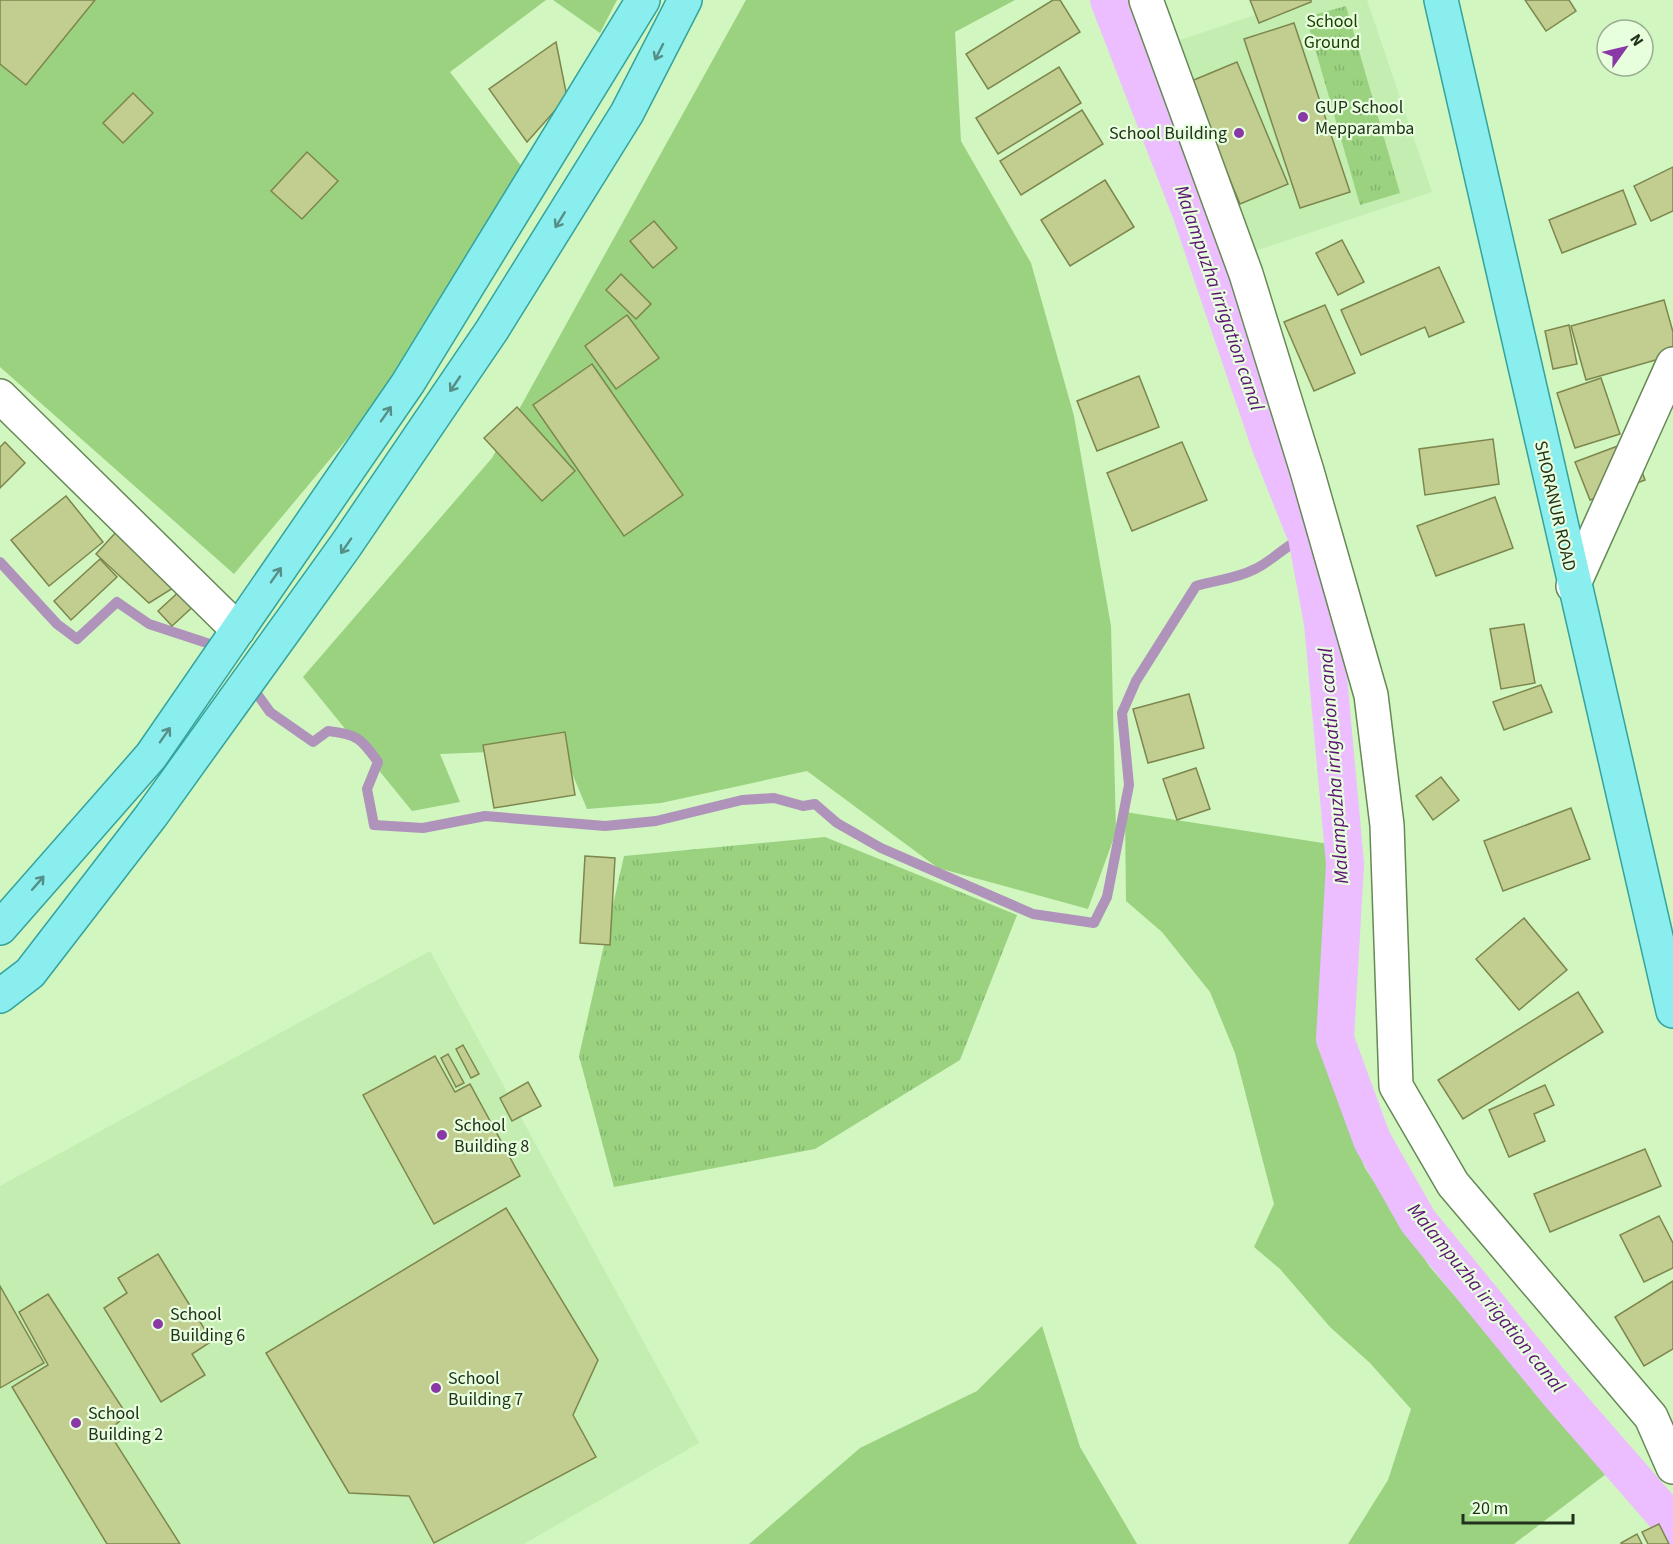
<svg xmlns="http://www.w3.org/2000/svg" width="1673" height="1544" font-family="'Source Sans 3',sans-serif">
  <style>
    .built { fill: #c4eeb1 }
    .green { fill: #9ad27f }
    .park { fill: url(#park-tufts) }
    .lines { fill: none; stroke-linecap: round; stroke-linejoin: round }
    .stream { stroke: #af93bb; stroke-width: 10 }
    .canal { stroke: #ecbdff; stroke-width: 38 }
    .building { fill: #c2cd90; stroke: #7d874d; stroke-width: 1.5 }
    .minor-casing { stroke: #678857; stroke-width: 36 }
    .major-casing { stroke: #33a39d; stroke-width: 36 }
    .minor { stroke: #fff; stroke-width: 33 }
    .major { stroke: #8aedee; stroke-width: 33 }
    .oneway { stroke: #568f85 }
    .poi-dot { fill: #8b38a7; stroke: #e8ffde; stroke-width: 2 }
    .labels { text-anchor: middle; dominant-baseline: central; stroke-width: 4.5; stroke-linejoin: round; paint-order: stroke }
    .park-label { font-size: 18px; fill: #1c4004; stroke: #e8ffde }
    .poi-label { font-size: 18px; fill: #22311c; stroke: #e8ffde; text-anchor: start }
    .street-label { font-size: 18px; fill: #22311c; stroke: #e8ffde }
    .water-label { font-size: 20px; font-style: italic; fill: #5c1373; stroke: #e8ffde }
  </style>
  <defs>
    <pattern id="park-tufts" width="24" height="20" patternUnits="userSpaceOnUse" patternTransform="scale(1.5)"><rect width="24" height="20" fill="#9ad27f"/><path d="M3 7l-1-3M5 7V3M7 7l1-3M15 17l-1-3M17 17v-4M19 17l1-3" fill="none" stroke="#84b56d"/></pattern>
  </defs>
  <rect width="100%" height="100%" fill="#d1f6c0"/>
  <g class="built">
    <path d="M1300,0H1367L1432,192L1246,254L1174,42Z"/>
    <path d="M430,951L699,1443L524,1544H0V1186Z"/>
  </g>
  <g class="green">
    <path d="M0,0H546L450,72L522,167L382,397L234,574L0,367Z"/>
    <path d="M553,0H617L600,33Z"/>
    <path d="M746,0H1015L955,32L961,141L1031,263L1074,416L1111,626L1116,832L1088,909L938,868L807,771L661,803L587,809L562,749L440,754L460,802L412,811L303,677L492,458Z"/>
    <path d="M1125,812L1329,844L1328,1074L1365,1168L1430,1267L1511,1362L1589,1443L1610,1471L1514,1544H1348L1388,1480L1411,1409L1370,1363L1330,1327L1280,1269L1254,1247L1274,1204L1235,1053L1210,992L1162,932L1126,901Z"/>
    <path d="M1042,1326L1080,1447L1137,1544H749L860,1448L977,1391Z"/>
  </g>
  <g class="park">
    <path d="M1346,6L1400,193L1360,205L1306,17Z"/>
    <path d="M825,837L1017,915L960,1060L815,1149L614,1187L579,1056L624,856Z"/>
  </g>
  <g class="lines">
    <g class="stream">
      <path d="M0,562L57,624L77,639L117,602L149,624L216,646"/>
      <path d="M252,687L270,712L313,742L328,731C357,734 362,739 378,762L367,789L374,825L423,828L485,816L605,826L656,821L742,800L774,798L803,806L815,804L837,823L881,848L1033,914L1094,923L1107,897L1129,785L1122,713L1136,681L1196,586C1216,580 1236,579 1255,569C1274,560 1287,543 1307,537"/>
    </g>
    <path class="canal" d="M1109,0L1191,212L1270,444L1307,537L1323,623L1345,864L1335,1039L1372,1140L1418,1221L1558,1392L1666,1516L1673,1531"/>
  </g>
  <g class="building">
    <path d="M0,0H95L26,85L0,64Z"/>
    <path d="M1053,0H1060L1080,32L988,89L966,54Z"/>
    <path d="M1250,0H1311V2L1259,23Z"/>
    <path d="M1525,0H1569L1576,11L1546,31Z"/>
    <path d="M1294,23L1350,192L1300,208L1244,39Z"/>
    <path d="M556,42L567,97L527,142L489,89Z"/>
    <path d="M1237,62L1288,184L1240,204L1189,82Z"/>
    <path d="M1059,67L1081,103L998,154L976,118Z"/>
    <path d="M133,93L153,113L123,143L103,123Z"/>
    <path d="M1082,110L1103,144L1021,195L1000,161Z"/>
    <path d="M307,152L338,181L302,219L271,191Z"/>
    <path d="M1673,167V211L1651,221L1634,186Z"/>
    <path d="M1105,180L1134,227L1070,266L1041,220Z"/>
    <path d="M1623,190L1636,224L1562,253L1549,220Z"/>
    <path d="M654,221L677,248L653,268L630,241Z"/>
    <path d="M1342,240L1364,282L1338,295L1316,253Z"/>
    <path d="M1439,267L1464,322L1429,337L1425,327L1361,355L1341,310Z"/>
    <path d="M621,274L651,304L636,319L606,290Z"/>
    <path d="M1664,300L1673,332V355L1586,380L1571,326Z"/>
    <path d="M1325,305L1355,373L1314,391L1284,322Z"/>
    <path d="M627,315L659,358L616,389L585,346Z"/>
    <path d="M1569,325L1577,364L1553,369L1545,331Z"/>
    <path d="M592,364L683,495L624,536L533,405Z"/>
    <path d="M1139,376L1159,427L1097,451L1077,401Z"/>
    <path d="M1601,378L1620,434L1575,448L1557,393Z"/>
    <path d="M517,407L575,471L542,501L484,438Z"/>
    <path d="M1493,439L1499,484L1425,495L1419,449Z"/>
    <path d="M1631,441L1645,480L1590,500L1575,462Z"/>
    <path d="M5,442L25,463L0,488V447Z"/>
    <path d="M1182,442L1207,500L1132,531L1107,473Z"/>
    <path d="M66,496L103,542L49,586L11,540Z"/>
    <path d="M1495,497L1513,548L1436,576L1417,526Z"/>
    <path d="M118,530L178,585L149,603L96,554Z"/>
    <path d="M100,559L117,577L71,620L54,601Z"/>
    <path d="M184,587L198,602L172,626L158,611Z"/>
    <path d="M1524,624L1535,683L1501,689L1490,629Z"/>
    <path d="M1541,685L1552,712L1504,730L1493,702Z"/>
    <path d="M1189,694L1204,748L1148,763L1133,709Z"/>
    <path d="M565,732L575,795L494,808L483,745Z"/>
    <path d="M1196,768L1210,809L1177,820L1163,779Z"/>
    <path d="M1441,777L1459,800L1433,820L1416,796Z"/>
    <path d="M1571,808L1590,859L1503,891L1484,841Z"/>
    <path d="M585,856L615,858L610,945L580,943Z"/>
    <path d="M1524,918L1567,970L1519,1010L1476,959Z"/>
    <path d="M1578,992L1603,1032L1463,1119L1438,1080Z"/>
    <path d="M463,1045L479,1074L471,1078L456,1049Z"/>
    <path d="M448,1054L464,1083L456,1087L441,1058Z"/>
    <path d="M435,1056L455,1092L470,1084L520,1176L434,1224L363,1095Z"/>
    <path d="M528,1082L541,1106L512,1121L500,1098Z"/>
    <path d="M1545,1085L1554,1105L1534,1114L1545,1141L1509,1157L1489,1110Z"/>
    <path d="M1645,1149L1661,1186L1550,1232L1534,1194Z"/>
    <path d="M506,1208L598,1360L573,1415L596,1457L434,1543L409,1496L349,1493L266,1353Z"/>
    <path d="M1659,1216L1673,1243V1268L1644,1282L1620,1235Z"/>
    <path d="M158,1254L212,1341L192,1354L205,1375L161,1402L104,1308L127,1293L118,1278Z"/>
    <path d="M1673,1281V1349L1644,1366L1615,1317Z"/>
    <path d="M0,1286L44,1363L0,1388Z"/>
    <path d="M48,1294L127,1415L108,1431L180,1544H107L12,1387L48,1365L19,1312Z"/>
    <path d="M1659,1524L1669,1544H1648L1642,1532Z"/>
    <path d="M1637,1534L1642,1544H1621V1543Z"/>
  </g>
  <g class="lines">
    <defs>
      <g id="minor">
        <path d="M1146,0L1246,274L1307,471L1371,695L1387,825L1396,1086L1453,1184L1651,1417L1673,1467"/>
        <path d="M0,396L238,630"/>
        <path d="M1573,586L1673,364"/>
      </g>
      <g id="major">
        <path d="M1441,0L1673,1011"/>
        <path d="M0,928L151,756L408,383L643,0"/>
        <path d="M0,996L30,973L151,816L346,545L492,330L627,113L685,0"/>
      </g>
    </defs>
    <use href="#minor" class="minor-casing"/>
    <use href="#major" class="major-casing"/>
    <use href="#minor" class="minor"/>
    <use href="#major" class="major"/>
  </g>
  <defs><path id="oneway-shaft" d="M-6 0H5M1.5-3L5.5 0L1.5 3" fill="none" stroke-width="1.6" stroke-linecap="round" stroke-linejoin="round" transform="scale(1.5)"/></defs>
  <g class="oneway">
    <use href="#oneway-shaft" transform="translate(659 52) rotate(117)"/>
    <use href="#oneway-shaft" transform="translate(560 220) rotate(122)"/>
    <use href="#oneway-shaft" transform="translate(455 384) rotate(124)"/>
    <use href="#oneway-shaft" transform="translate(386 414) rotate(-55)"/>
    <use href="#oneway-shaft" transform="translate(346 546) rotate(125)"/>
    <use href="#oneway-shaft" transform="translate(276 575) rotate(-55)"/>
    <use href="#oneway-shaft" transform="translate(165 735) rotate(-55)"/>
    <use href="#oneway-shaft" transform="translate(38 883) rotate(-49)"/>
  </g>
  <g class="poi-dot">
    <circle cx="1303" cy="117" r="6"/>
    <circle cx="1239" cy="133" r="6"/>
    <circle cx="442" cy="1135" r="6"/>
    <circle cx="158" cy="1324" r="6"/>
    <circle cx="436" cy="1388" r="6"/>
    <circle cx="76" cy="1423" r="6"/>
  </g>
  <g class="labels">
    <g class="park-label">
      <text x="1332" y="21">School<tspan x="1332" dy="21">Ground</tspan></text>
    </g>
    <g class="poi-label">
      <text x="1315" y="107">GUP School<tspan x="1315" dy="21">Mepparamba</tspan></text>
      <text x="1227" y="133" text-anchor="end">School Building</text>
      <text x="454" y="1125">School<tspan x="454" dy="21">Building 8</tspan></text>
      <text x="170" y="1314">School<tspan x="170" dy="21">Building 6</tspan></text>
      <text x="448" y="1378">School<tspan x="448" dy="21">Building 7</tspan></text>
      <text x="88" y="1413">School<tspan x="88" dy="21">Building 2</tspan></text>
    </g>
    <g class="street-label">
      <text transform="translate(1555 506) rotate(77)">SHORANUR ROAD</text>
    </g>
    <g class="water-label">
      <text transform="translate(1219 298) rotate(71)">Malampuzha irrigation canal</text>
      <text transform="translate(1334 766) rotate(-94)">Malampuzha irrigation canal</text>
      <text transform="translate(1486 1298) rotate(51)">Malampuzha irrigation canal</text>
    </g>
  </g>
  <g transform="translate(1625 48) rotate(56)"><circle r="28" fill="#e8ffde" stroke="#99ad90" stroke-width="1.5"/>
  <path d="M0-4.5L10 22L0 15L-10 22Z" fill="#8b38a7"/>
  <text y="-9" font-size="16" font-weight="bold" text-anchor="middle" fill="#22311c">N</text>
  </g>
  <path d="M1463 1514v9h110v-9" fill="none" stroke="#22311c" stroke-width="3"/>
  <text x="1472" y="1514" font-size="18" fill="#22311c" stroke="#e8ffde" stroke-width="4.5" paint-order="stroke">20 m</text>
</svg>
